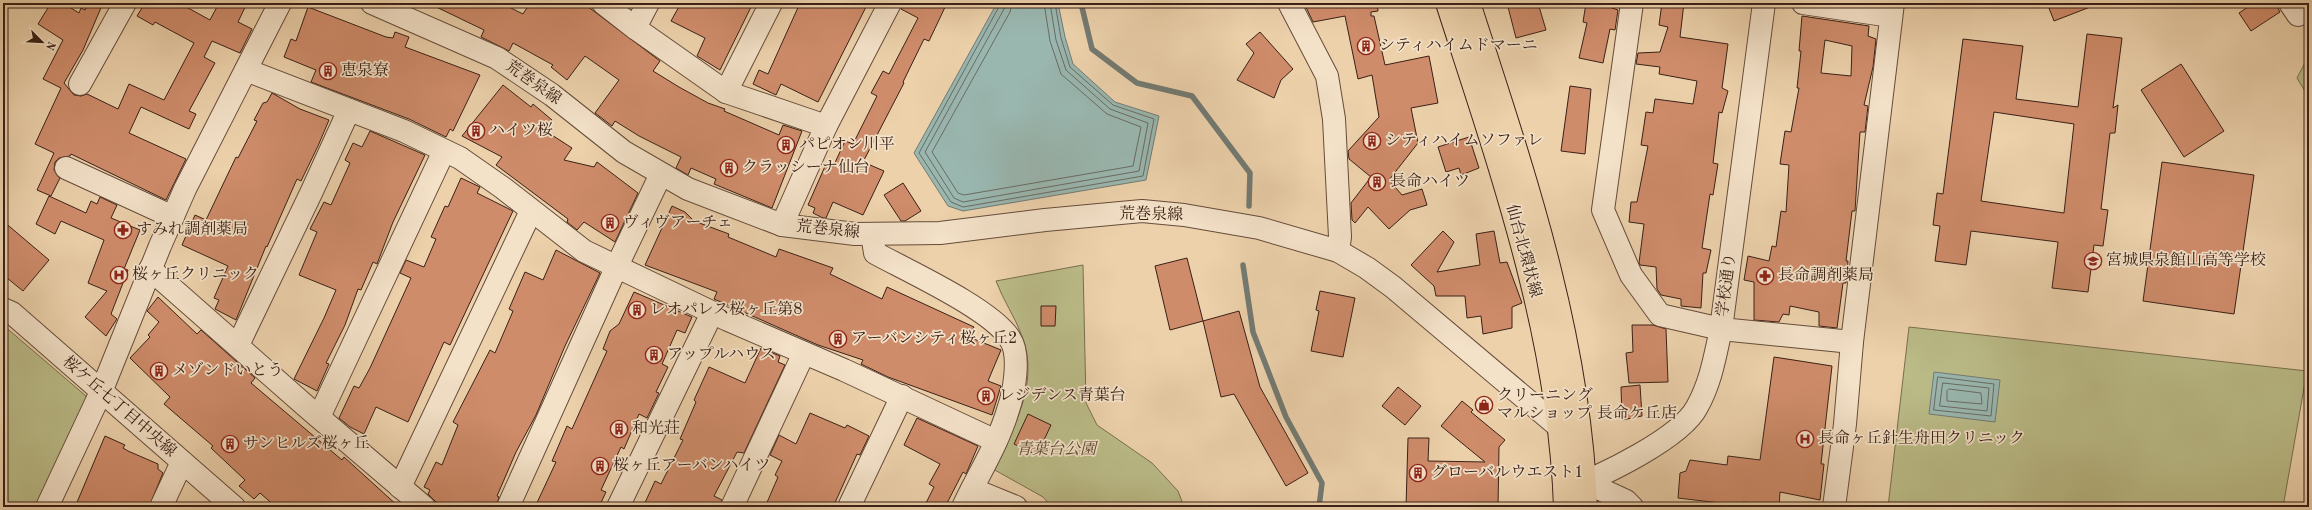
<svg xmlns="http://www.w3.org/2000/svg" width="2312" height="510" font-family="'Old Standard TT','Noto Serif JP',serif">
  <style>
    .green { fill: #babb87; stroke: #7a6e4e }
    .water { fill: #99b6af; stroke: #737a72 }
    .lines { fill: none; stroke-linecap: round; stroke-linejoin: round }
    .shore { stroke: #6a6b62; stroke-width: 1 }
    .stream { stroke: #737a72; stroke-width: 5.5 }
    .building { fill: #cf8c6b; stroke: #3a2016; fill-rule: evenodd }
    .minor-casing { stroke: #664c3b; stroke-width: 24 }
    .major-casing { stroke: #3a2016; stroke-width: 24 }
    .minor { stroke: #f3e1c8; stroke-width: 22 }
    .major { stroke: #ecd1ab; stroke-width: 22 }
    .labels { text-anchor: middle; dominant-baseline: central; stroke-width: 3.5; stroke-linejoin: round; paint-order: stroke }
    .poi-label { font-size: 16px; fill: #3a2016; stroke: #f3e1c8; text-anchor: start }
    .street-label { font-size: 16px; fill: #3a2016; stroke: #f3e1c8 }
    .park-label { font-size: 16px; font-style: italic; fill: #5a4732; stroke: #f3e1c8 }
  </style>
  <rect width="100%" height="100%" fill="#ecd1ab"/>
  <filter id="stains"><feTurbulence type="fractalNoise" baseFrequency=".005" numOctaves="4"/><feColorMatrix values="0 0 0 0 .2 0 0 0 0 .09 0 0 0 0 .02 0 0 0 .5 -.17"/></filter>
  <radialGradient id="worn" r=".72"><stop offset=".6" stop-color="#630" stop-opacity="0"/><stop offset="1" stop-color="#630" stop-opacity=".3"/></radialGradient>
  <g class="green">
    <path d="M2309,55V98L2297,78Z"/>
    <path d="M1083,265L1086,403L1097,425L1152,463L1178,491L1184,507H1052L1043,497L993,469C1014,429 1040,382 1022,336C1015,317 1003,300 996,281Z"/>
    <path d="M3,325L86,396L88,406L40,499L31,507H3Z"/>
    <path d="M1909,327L2307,371L2283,507H1888Z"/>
  </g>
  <g class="water">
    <path d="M997,3H1058L1065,37L1073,64L1115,102L1159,116L1146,180L963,211L948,206L914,153Z"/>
    <path d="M1934,372L2000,380L1995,422L1929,414Z"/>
  </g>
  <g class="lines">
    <g class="shore">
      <path d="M1001,3L919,153L951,202L963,207L1143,176L1154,119L1113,105L1070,67L1061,38L1055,3"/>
      <path d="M1006,3L1004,9L925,152L954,198L963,202L1139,171L1148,123L1110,109L1066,70L1056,40L1050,3"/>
      <path d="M1012,3L1010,12L932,152L958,193L964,195L1133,166L1141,127L1107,114L1061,74L1050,41L1044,3"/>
      <path d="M1938,377L1994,384L1991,416L1934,410Z"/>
      <path d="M1943,383L1989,388L1987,411L1940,406Z"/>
      <path d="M1949,389L1981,393L1982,404L1947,401V391Z"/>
    </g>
    <g class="stream">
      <path d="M1081,3L1092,49L1137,83L1192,96L1250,173L1249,206"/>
      <path d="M1243,265L1253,332L1286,417L1322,483L1319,507"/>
    </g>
  </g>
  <g class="building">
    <path d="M51,3H63L79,13L81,8L85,10L88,3H103L83,50L64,83L74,95L81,96L87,94L118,109L129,84L164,100L194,43L155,22L153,25L137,16L145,3H179L210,20L219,3H247L238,22L252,29L240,53L212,41L204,57L215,63L189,111L196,114L189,129L141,107L129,133L186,159L166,200L71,154L70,156L59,158L55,162L54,170L60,178L51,196L37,190L54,153L35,144L61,88L43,79L63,40L38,24Z"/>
    <path d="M428,3H501L523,14L530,3H583L660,61L653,71L679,87L708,103L725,109L724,111L779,135L783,125L802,131L772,208L714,184L716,179L691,168L688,175L676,168L681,157L639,136L615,121L612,126L595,113L619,80L585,56L567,80L551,67L553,65L513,43L509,51L481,37L484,30Z"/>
    <path d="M681,3H753L720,70L697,56L705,38L671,21Z"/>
    <path d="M800,3H868L818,102L781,84L776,95L753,84L759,70L768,74Z"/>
    <path d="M902,3H947L929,41L924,39L903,82L904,83L863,162L884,171L863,215L833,202L826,218H823L813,213L815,208L808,205L826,164L833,167L845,141L853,144L877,96L871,93L883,71L889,74L918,18L901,9Z"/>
    <path d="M1304,3H1377L1378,11L1371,12V16H1374L1385,65L1429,56L1438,103L1411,108L1418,143L1389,180L1402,195L1422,189L1427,205L1410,210L1389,229L1368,207L1355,223L1352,220L1351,203L1371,177L1349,159L1348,151L1379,117L1372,75L1358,79L1345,16L1313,22Z"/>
    <path d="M1507,3H1538L1546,30L1516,38Z"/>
    <path d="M1586,3H1598L1618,10L1615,30L1610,29L1603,63L1579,58L1587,23L1583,22Z"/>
    <path d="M1662,3H1684L1680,37L1728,44L1722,88L1728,91L1722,113L1719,112L1713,163L1718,164L1713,195L1710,194L1702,248L1711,250L1706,273H1703L1701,308L1681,306V299L1661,295L1657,289L1656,267L1640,265L1639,263L1644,224L1629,222L1631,202H1637L1648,146L1641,145L1646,112L1653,113L1655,99L1693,104L1697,81L1659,74L1660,67L1636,64L1638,53L1660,52L1668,27L1659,25Z"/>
    <path d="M2047,3H2097L2098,4L2054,21Z"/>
    <path d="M2254,3H2275L2280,12L2251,31L2239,13Z"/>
    <path d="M308,7L386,37L393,38L395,32L409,37L405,47L480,75L453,131L450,129L446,137L409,119L311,82L316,70L284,57L291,39L296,41Z"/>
    <path d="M1802,16L1869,26L1868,36L1876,39L1873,67L1864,105L1868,106L1865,132H1860L1855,211H1852L1846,261H1848L1846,283H1843L1837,328L1819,326V312L1790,306L1789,315L1783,314L1779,322L1754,320V282L1744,280L1748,256L1769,261L1772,246L1776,247L1781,211L1786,212L1789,165L1780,164L1785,131L1791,132L1799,88H1797L1801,51H1799ZM1825,40L1852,46L1851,76L1821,73Z"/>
    <path d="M1260,32L1293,69L1281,80L1274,98L1237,80L1254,53L1246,44Z"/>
    <path d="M2087,34L2122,38L2113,108L2118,105L2115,133H2110L2101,209L2108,210L2103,246L2094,245L2088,292L2052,288L2058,242L1971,231L1966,265L1935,261L1940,226L1933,225L1937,193L1943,194L1963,39L2023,46L2016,99L2078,107ZM1994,112L2074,124L2064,213L1981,201Z"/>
    <path d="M2181,64L2224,131L2184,157L2141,90Z"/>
    <path d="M503,85L531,107L533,104L552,120L544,130L572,148L564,160L594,167L597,162L638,193L615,242L584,222L577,230L567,222L568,219L496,165L502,157L462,136Z"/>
    <path d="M1570,86L1591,89L1585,154L1561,151Z"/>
    <path d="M272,93L300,109L329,120L318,146L301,181L297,179L267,247L266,246L236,320L215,309L219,300L214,298L228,266L182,245L195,215L206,220L236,157L238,158L257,121L254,120L263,103L267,102Z"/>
    <path d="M370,131L425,155L393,222L377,264L373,262L361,290L358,289L345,325L326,363L329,364L317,391L294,379L324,318L336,290L299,275L317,232L310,229L324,202L331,205L350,163L345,160L353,143L362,147Z"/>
    <path d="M1469,137L1479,168L1461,175L1459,168L1446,172L1438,147Z"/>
    <path d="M2162,162L2254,175L2234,314L2143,301Z"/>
    <path d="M461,178L480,187L477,193L513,211L450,345L444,342L408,422L376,407L364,434L350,427L339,418L354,386L359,388L370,368L411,278L400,273L406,260L424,267L436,239L431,237L445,206L448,207Z"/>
    <path d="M903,183L921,211L905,221H901L884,195Z"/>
    <path d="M49,196L86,213L91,201L97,204L100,197L117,205L111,218L140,230L124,269L128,270L111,314L117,319L106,336L85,317L107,291L88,283L104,240L61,221L55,234L36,224Z"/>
    <path d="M672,206L685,212L694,221L729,234L728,237L776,257L779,249L833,268L830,274L882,299L887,287L974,327L969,337L1001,350L988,381L1001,386L992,415L888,377L861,364L863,360L818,345L714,299L717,292L645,265Z"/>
    <path d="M3,221L49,260L23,291L7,278H3Z"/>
    <path d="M1443,231L1454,242L1437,272L1480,265L1476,234L1494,231L1500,263L1507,262L1522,303L1512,307V328L1483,334L1481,316L1467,318L1465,296H1436L1434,286L1411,265Z"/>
    <path d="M556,250L600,273L565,346L536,415L516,452L497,496L499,497L496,507H446L436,502L428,494L430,490L424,487L436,462L442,465L458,425L453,422L490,350L495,353L513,311L509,309L525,272L543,280Z"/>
    <path d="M1187,258L1203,321L1170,330L1155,266Z"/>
    <path d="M1320,291L1355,298L1343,357L1311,351L1319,311L1316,310Z"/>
    <path d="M634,292L692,317L685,333L677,330L662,364L668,367L656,392L659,393L647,418L639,414L624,449L621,447L601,490L606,492L599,507H535L556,462L552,461L567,426L572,429L607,351L603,349L610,331L619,324Z"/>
    <path d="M158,297L197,334L201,330L255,378L251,383L342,460L344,457L399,507H276L260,493L254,499L239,486L245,480L211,448L213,446L164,404L170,397L130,358L150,337L148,335L159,322L147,311Z"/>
    <path d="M1041,306H1056L1055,326H1041Z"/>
    <path d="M1239,311L1260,387L1308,473L1286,486L1234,394L1221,397L1203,321Z"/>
    <path d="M1632,325H1653L1666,329L1668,382L1629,383L1626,353L1633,352Z"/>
    <path d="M761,348L780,356L778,362L785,365L744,453L737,452L714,496L722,500L720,507H643L655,481L661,484L683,440L680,439L696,402L694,400L709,367L745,383Z"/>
    <path d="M1774,357L1832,366L1821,464H1824L1820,500L1780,492L1779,507L1743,502L1742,507H1720V503L1678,498L1680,473L1686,471L1690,460L1727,465L1728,456L1760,460Z"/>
    <path d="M1640,385L1642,416L1622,420L1621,387Z"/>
    <path d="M1398,387L1421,406L1405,425L1382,406Z"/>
    <path d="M1462,401L1473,410L1471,412L1505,440L1499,447L1498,507H1406L1408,438H1429L1428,461L1485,462L1441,426Z"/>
    <path d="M810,413L845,428L847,425L869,436L860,455L857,454L833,507H765L778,477L775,475L782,461L770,455L779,435L796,444Z"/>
    <path d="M1028,414L1051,425L1037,455L1014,444Z"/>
    <path d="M917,418L978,446L966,474L963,472L945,507H924L934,487L929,484L940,464L904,445Z"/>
    <path d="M105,436L125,445L123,448L128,451L158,464V469L163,473L149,507H75Z"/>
  </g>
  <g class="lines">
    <defs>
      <g id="minor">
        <path d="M372,3L497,58L552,95L624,152L688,189L782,225L855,234L940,233L1045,220L1142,211L1184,215L1259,228L1338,251L1367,268L1393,287L1558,426L1572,425"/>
        <path d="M603,3L635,28"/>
        <path d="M648,3L635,28L726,92L826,126"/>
        <path d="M1289,3L1327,76L1334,119L1340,237L1338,251"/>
        <path d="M1632,3L1603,210L1631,275L1660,315L1721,329L1852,342"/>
        <path d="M1803,3L1891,16"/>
        <path d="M2290,3L2298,15L2309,10"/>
        <path d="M246,70L404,131L460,158L503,188L584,251L728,320L844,370L996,441"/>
        <path d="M80,84L125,3"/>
        <path d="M726,92L771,3"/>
        <path d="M66,168L173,217"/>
        <path d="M782,225L826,126L890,3"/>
        <path d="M872,234L875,253C908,271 993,310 1010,339C1021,355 1014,393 1008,410C998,444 978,475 963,507"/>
        <path d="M150,269L308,408L424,507"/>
        <path d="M3,309L12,313L234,507"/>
        <path d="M238,345L312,191L349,110"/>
        <path d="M319,417L444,151"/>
        <path d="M1585,482L1626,501L1632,507"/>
        <path d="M400,487L531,211"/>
        <path d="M1567,488C1601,477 1681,438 1697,407C1711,382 1715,356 1721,329L1764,3"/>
        <path d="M972,489L1016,507"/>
        <path d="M47,507L101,392L160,246L185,189L280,3"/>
        <path d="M161,507L182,462"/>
        <path d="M508,507L616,268L661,174"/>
        <path d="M618,507L712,313"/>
        <path d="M732,507L804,353"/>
        <path d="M849,507L902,396"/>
        <path d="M1834,507L1845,424L1852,342L1893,3"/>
      </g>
      <g id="major">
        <path d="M1447,3C1500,168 1559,332 1565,507"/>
        <path d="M1469,3C1522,167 1580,333 1586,507"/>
      </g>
    </defs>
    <use href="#minor" class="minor-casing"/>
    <use href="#major" class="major-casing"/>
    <use href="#minor" class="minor"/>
    <use href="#major" class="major"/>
  </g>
  <defs>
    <symbol id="building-ring" viewBox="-11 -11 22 22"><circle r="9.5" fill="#f3e1c8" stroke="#8f2418" stroke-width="1.5"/><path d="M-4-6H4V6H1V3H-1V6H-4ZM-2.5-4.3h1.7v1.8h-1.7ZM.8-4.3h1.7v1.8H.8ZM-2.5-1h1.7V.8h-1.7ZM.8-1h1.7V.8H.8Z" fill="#8f2418"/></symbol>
    <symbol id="pharmacy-ring" viewBox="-11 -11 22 22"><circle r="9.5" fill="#f3e1c8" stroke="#8f2418" stroke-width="1.5"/><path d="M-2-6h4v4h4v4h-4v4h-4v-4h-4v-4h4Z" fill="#8f2418"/></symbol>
    <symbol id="school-ring" viewBox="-11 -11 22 22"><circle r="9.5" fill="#f3e1c8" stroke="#8f2418" stroke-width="1.5"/><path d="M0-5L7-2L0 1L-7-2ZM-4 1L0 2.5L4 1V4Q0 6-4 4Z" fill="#8f2418"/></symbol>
    <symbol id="hospital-ring" viewBox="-11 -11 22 22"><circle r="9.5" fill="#f3e1c8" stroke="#8f2418" stroke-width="1.5"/><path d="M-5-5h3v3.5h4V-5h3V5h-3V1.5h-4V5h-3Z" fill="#8f2418"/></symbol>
    <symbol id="shop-ring" viewBox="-11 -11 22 22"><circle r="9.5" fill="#f3e1c8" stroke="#8f2418" stroke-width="1.5"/><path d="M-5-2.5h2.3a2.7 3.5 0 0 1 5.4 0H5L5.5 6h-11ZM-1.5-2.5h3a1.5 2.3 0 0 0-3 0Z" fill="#8f2418"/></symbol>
  </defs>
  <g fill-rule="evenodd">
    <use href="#building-ring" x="1356" y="36" width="20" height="20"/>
    <use href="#building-ring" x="318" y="61" width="20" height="20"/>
    <use href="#building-ring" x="466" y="121" width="20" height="20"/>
    <use href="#building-ring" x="1362" y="131" width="20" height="20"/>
    <use href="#building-ring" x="776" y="135" width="20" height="20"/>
    <use href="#building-ring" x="719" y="158" width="20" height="20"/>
    <use href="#building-ring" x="1367" y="172" width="20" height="20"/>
    <use href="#building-ring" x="600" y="213" width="20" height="20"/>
    <use href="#pharmacy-ring" x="113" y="220" width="20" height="20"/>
    <use href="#school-ring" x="2083" y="251" width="20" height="20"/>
    <use href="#hospital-ring" x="109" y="265" width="20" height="20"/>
    <use href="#pharmacy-ring" x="1755" y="266" width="20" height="20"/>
    <use href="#building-ring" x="627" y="300" width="20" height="20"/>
    <use href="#building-ring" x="828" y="329" width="20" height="20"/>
    <use href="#building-ring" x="644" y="345" width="20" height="20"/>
    <use href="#building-ring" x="149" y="361" width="20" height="20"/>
    <use href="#building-ring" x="976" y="386" width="20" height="20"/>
    <use href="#shop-ring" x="1474" y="395" width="20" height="20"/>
    <use href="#building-ring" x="609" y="419" width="20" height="20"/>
    <use href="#hospital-ring" x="1795" y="429" width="20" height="20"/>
    <use href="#building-ring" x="220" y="434" width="20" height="20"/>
    <use href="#building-ring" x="590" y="456" width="20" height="20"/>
    <use href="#building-ring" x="1408" y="463" width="20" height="20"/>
  </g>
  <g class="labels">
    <g class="poi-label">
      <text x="1379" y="46">シティハイムドマーニ</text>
      <text x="341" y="71">恵泉寮</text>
      <text x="489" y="131">ハイツ桜</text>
      <text x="1385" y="141">シティハイムソファレ</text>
      <text x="799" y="145">パピオン川平</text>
      <text x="742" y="168">クラッシーナ仙台</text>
      <text x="1390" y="182">長命ハイツ</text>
      <text x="623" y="223">ヴィヴアーチェ</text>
      <text x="136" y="230">すみれ調剤薬局</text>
      <text x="2106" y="261">宮城県泉館山高等学校</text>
      <text x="132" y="275">桜ヶ丘クリニック</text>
      <text x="1778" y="276">長命調剤薬局</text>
      <text x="650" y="310">レオパレス桜ヶ丘第8</text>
      <text x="851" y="339">アーバンシティ桜ヶ丘2</text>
      <text x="667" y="355">アップルハウス</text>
      <text x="172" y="371">メゾンドいとう</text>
      <text x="999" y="396">レジデンス青葉台</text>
      <text x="1497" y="396">クリーニング<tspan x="1497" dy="18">マルショップ 長命ケ丘店</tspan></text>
      <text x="632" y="429">和光荘</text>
      <text x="1818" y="439">長命ヶ丘針生舟田クリニック</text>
      <text x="243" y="444">サンヒルズ桜ヶ丘</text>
      <text x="613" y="466">桜ヶ丘アーバンハイツ</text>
      <text x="1431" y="473">グローバルウエスト1</text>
    </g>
    <g class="street-label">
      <text transform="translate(533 83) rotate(35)">荒巻泉線</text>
      <text transform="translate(1151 215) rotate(1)">荒巻泉線</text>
      <text transform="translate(828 230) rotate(6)">荒巻泉線</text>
      <text transform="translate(1523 251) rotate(75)">仙台北環状線</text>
      <text transform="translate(1727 285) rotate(-83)">学校通り</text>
      <text transform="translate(119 407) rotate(41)">桜ケ丘七丁目中央線</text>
    </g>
    <g class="park-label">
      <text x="1056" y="450">青葉台公園</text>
    </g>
  </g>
  <rect width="2312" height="510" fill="none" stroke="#ecd1ab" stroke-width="16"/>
  <rect x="4" y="4" width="2304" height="502" fill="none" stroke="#3a2016" stroke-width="2"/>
  <rect x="8" y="8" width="2296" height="494" fill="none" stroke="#3a2016"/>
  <g transform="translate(42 42) rotate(114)" stroke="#f3e1c8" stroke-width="3" paint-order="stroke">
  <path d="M0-3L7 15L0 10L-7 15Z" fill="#3a2016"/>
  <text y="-6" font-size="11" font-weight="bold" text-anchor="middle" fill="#3a2016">N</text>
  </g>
  <rect width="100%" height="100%" filter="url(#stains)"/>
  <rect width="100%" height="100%" fill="url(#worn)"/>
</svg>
